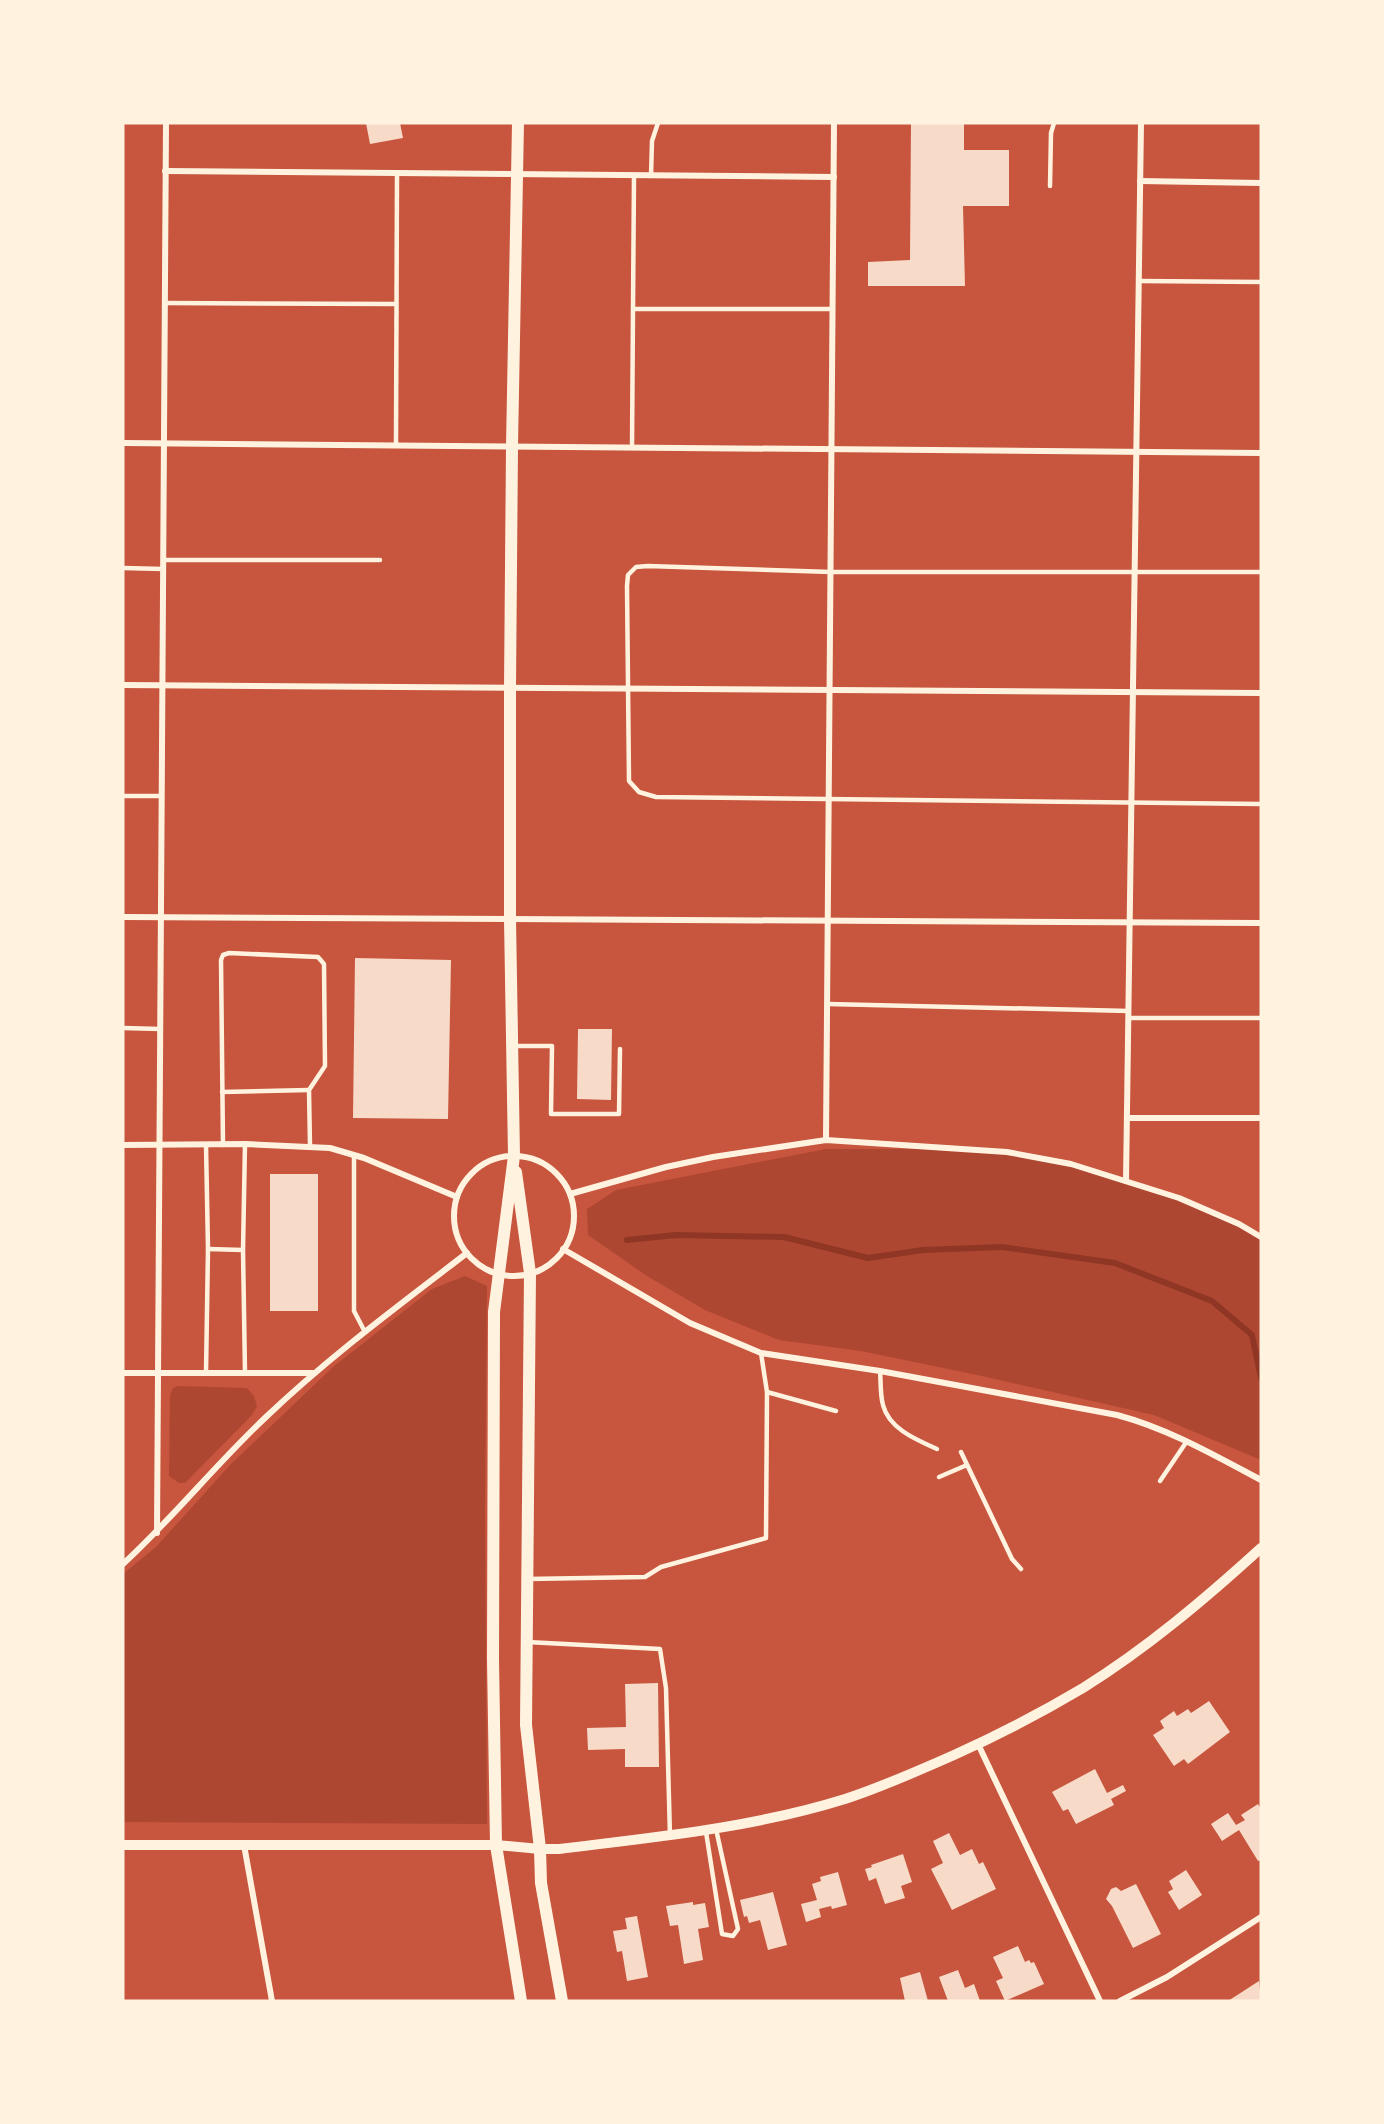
<svg xmlns="http://www.w3.org/2000/svg" width="1384" height="2124" font-family="Cabin,sans-serif">
  <style>
    .green { fill: #ae4732 }
    .lines { fill: none; stroke-linecap: round; stroke-linejoin: round }
    .stream { stroke: #8f3625; stroke-width: 6 }
    .building { fill: #f7dbc8 }
    .service { stroke: #fff3e0; stroke-width: 4.5 }
    .minor { stroke: #fff3e0; stroke-width: 6 }
    .tertiary { stroke: #fff3e0; stroke-width: 10 }
    .secondary { stroke: #fff3e0; stroke-width: 12 }
  </style>
  <rect width="100%" height="100%" fill="#c8553d"/>
  <g class="green">
    <path d="M826,1149H961L1045,1159L1179,1198L1261,1238V1460L1154,1415L977,1375L861,1351L779,1340L705,1310L647,1276L588,1235L587,1209L616,1190Z"/>
    <path d="M465,1276L487,1286L485,1511L487,1824L123,1822V1574L156,1547L231,1464L333,1367L432,1289Z"/>
    <path d="M177,1386L247,1388L254,1396L257,1406L252,1415L185,1483H179L169,1476L170,1395L173,1388Z"/>
  </g>
  <g class="lines">
    <path class="stream" d="M627,1240L676,1235L784,1237L868,1258L923,1250L1002,1247L1115,1263L1212,1301L1252,1335L1261,1378"/>
  </g>
  <g class="building">
    <path d="M366,123H400L403,138L370,144Z"/>
    <path d="M911,123H964V150H1009V206H963L965,286H868V262L910,260Z"/>
    <path d="M355,958L451,960L448,1119L353,1118Z"/>
    <path d="M578,1029H612L611,1100L577,1099Z"/>
    <rect x="270" y="1174" width="48" height="137"/>
    <path d="M658,1683L659,1767H625V1749L588,1750L587,1728L626,1727L625,1684Z"/>
    <path d="M1209,1701L1230,1732L1188,1764L1184,1759L1174,1766L1153,1735L1164,1728L1160,1721L1174,1711L1177,1716L1188,1709L1191,1713Z"/>
    <path d="M1095,1769L1107,1793L1123,1785L1126,1791L1111,1799L1114,1805L1076,1824L1068,1809L1063,1811L1052,1792Z"/>
    <path d="M1258,1804L1261,1809V1860L1258,1861L1239,1830L1222,1841L1211,1824L1228,1813L1236,1825L1245,1820L1241,1815Z"/>
    <path d="M949,1833L960,1855L972,1849L979,1864L983,1862L996,1889L952,1910L931,1869L943,1863L933,1841Z"/>
    <path d="M903,1854L912,1882L901,1886L905,1898L885,1904L876,1878L869,1881L865,1869L872,1867L871,1865Z"/>
    <path d="M1186,1870L1202,1895L1179,1910L1168,1892L1173,1889L1169,1881Z"/>
    <path d="M838,1872L847,1905L832,1909L831,1906L819,1909L821,1917L806,1922L801,1904L817,1900L812,1884L821,1881L820,1877Z"/>
    <path d="M1136,1884L1161,1934L1133,1948L1112,1906L1106,1899L1111,1889L1116,1887L1121,1891Z"/>
    <path d="M773,1892L787,1945L768,1950L760,1920L749,1923L747,1916L744,1917L740,1900Z"/>
    <path d="M693,1902V1905L705,1903L709,1927L698,1929L703,1960L684,1964L678,1925L670,1926L666,1906Z"/>
    <path d="M637,1916L648,1977L627,1981L622,1951L617,1952L613,1931L627,1929L625,1918Z"/>
    <path d="M1018,1946L1025,1962L1029,1960L1031,1963L1034,1962L1044,1984L1005,2001L996,1981L1003,1978L993,1957Z"/>
    <path d="M958,1970L965,1988L974,1984L980,2001H948L939,1977Z"/>
    <path d="M920,1972L928,2001H905L900,1978Z"/>
    <path d="M1259,1981L1261,2001H1228Z"/>
  </g>
  <g class="lines">
    <g class="service">
      <path d="M651,176L652,141L658,123"/>
      <path d="M1050,186L1051,133L1054,123"/>
      <path d="M1139,281L1261,282"/>
      <path d="M165,303L396,304"/>
      <path d="M633,309L634,176"/>
      <path d="M396,445L397,173"/>
      <path d="M632,447L633,309H833"/>
      <path d="M163,560H380"/>
      <path d="M123,568L163,569"/>
      <path d="M1261,572H831L648,566L636,567L628,575L627,586L629,781L639,792L656,797L1261,804"/>
      <path d="M123,796H161"/>
      <path d="M828,1004L1129,1011"/>
      <path d="M1129,1018H1261"/>
      <path d="M123,1028L160,1029"/>
      <path d="M513,1046H552L551,1114H619L620,1049"/>
      <path d="M222,1092L309,1090"/>
      <path d="M245,1144L243,1250L245,1373"/>
      <path d="M206,1145L208,1249L206,1373"/>
      <path d="M223,1145L221,960L223,955L229,953L318,957L324,964L325,1066L309,1090L310,1146"/>
      <path d="M354,1155V1311L365,1332"/>
      <path d="M208,1249L243,1250"/>
      <path d="M761,1353L767,1392L836,1411"/>
      <path d="M880,1371C881,1382 880,1394 883,1405C889,1429 917,1440 937,1449"/>
      <path d="M961,1452L1012,1559L1021,1569"/>
      <path d="M939,1477L967,1465"/>
      <path d="M1160,1481L1187,1441"/>
      <path d="M527,1579L645,1577L661,1567L766,1538L767,1392"/>
      <path d="M527,1642L660,1649L666,1688L670,1836"/>
      <path d="M706,1832L722,1934L733,1936L738,1929L716,1829"/>
    </g>
    <g class="minor">
      <path d="M165,171L834,177"/>
      <path d="M1140,181L1261,183"/>
      <path d="M123,443L1261,453"/>
      <path d="M123,685L1261,693"/>
      <path d="M123,917L1261,923"/>
      <path d="M1128,1118H1261"/>
      <path d="M826,1140L834,123"/>
      <path d="M123,1145L245,1144L330,1148L364,1158L457,1197"/>
      <circle cx="514" cy="1216" r="60"/>
      <path d="M1126,1181L1141,123"/>
      <path d="M570,1194L666,1167L713,1157L826,1140L1007,1152L1071,1164L1179,1198L1239,1224L1261,1237"/>
      <path d="M563,1249L690,1323L761,1353L880,1371L1117,1415C1169,1429 1214,1455 1261,1480"/>
      <path d="M123,1373H313"/>
      <path d="M157,1533L166,123"/>
      <path d="M123,1564C173,1518 216,1464 266,1417C329,1357 398,1306 467,1253"/>
      <path d="M978,1744L1100,2001"/>
      <path d="M244,1845L272,2001"/>
      <path d="M1120,2001L1167,1977L1261,1917"/>
    </g>
    <path class="tertiary" d="M123,1845H496L540,1849H559C655,1837 752,1828 845,1799C882,1787 918,1771 954,1755C998,1735 1041,1713 1083,1688C1147,1648 1205,1599 1261,1548"/>
    <g class="secondary">
      <path d="M518,123L512,446L510,688V919L514,1156L494,1312L493,1659L496,1845L521,2001"/>
      <path d="M516,1172L530,1273L526,1725L540,1849L541,1883L562,2001"/>
    </g>
  </g>
  <rect width="1384" height="2124" fill="none" stroke="#fff3e0" stroke-width="249"/>
</svg>
